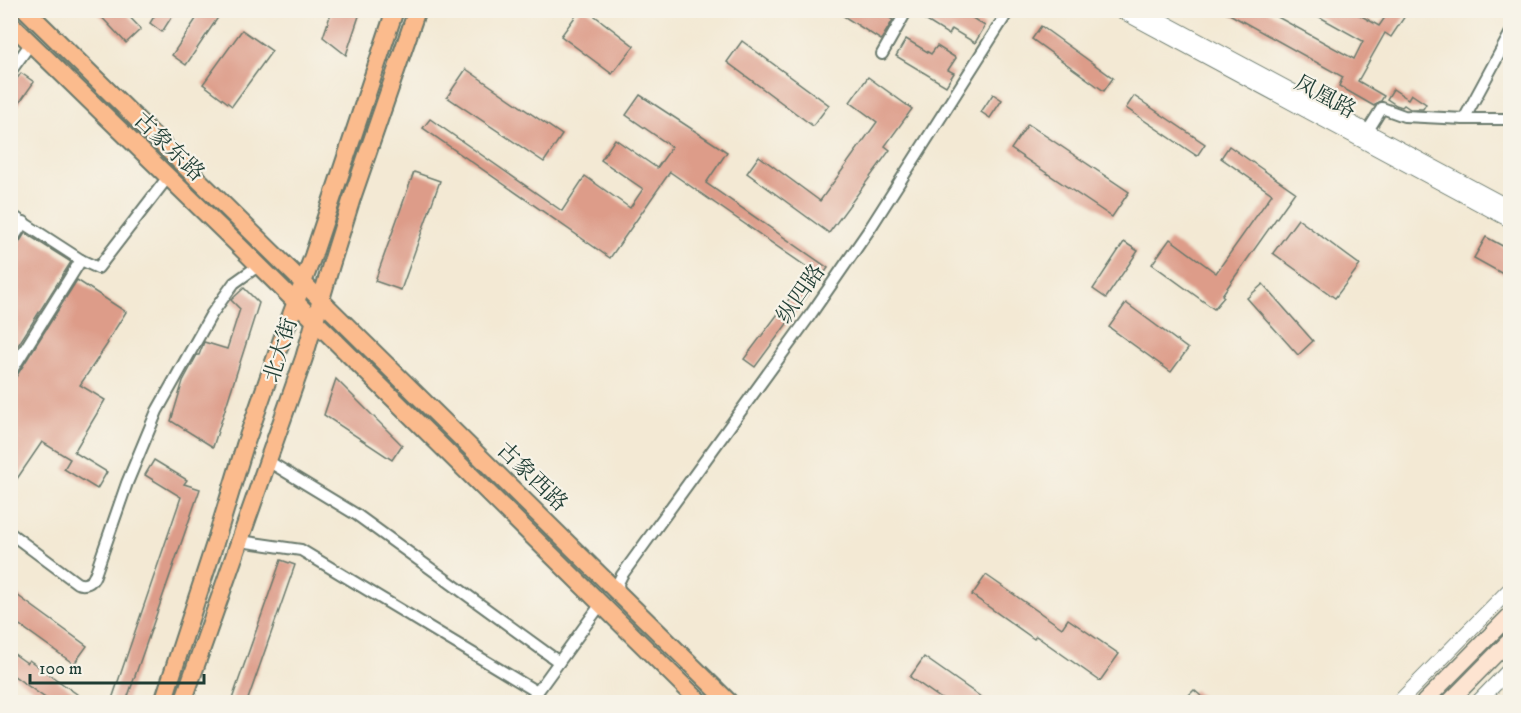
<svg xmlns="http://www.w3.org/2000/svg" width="1521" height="713" font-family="'IM FELL DW Pica','Noto Serif SC',serif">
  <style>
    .building { fill: #dd9c89 }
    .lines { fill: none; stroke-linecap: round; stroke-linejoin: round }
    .minor-casing { stroke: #69796c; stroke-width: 14 }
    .tertiary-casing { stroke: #69796c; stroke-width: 16 }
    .secondary-casing { stroke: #69796c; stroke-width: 18 }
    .primary-casing { stroke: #69796c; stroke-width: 20 }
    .minor { stroke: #fff; stroke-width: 10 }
    .tertiary { stroke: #fff; stroke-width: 14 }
    .secondary { stroke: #fde4d1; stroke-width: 15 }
    .primary { stroke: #fbbb8d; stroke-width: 16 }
    .labels { text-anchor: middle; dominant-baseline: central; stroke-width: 4.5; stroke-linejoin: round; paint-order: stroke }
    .street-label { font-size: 22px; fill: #1f3d34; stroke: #f7f3e8 }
  </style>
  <rect width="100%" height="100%" fill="#f7f3e8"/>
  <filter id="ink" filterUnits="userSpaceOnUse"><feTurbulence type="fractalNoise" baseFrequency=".0167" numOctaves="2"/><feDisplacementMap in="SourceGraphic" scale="12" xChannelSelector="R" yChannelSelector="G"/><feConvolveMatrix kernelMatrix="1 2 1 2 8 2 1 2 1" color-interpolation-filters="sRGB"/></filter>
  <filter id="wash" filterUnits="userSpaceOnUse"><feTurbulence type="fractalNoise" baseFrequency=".008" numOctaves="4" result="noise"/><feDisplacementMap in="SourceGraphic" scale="24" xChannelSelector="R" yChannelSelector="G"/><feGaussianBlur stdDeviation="1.35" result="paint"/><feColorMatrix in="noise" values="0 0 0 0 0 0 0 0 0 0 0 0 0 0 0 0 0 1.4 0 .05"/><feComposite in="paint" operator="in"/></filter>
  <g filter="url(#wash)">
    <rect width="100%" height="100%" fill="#f3e9d4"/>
    <g id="blocks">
      <g class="building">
        <path d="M95,10H123L141,29L126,43Z"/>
        <path d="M158,10H176L162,32L150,23Z"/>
        <path d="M202,10H211L219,16L186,65L172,55Z"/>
        <path d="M332,10H361L346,55L323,37Z"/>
        <path d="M580,10H587L634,46L612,74L561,36Z"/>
        <path d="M834,10H877L893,20L881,40Z"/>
        <path d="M914,10H960L985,26L975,43L952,29L949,35L914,13Z"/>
        <path d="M1222,10H1265L1354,59L1363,41L1307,10H1351L1379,26L1390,10H1409L1391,37L1385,33L1358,81L1384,96L1381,101L1378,102L1374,106L1339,86L1343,77Z"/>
        <path d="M1041,26L1113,78L1104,91L1032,39Z"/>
        <path d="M242,30L272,51L232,106L203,84Z"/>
        <path d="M906,39L931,54L937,46L956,58L948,70L954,73L946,86L896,56Z"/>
        <path d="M742,41L829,105L813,126L727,62Z"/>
        <path d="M466,69L562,135L544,162L447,97Z"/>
        <path d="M21,73L34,82L10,116V88Z"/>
        <path d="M868,77L912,109L885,146L890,150L829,233L747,173L759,156L820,201L877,122L850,102Z"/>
        <path d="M1393,89L1408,99L1411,94L1426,104L1423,109H1410L1404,105L1402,107L1396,105L1387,99Z"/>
        <path d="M993,94L1002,100L990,118L981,112Z"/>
        <path d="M640,95L727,152L706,183L828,268L755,367L744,359L811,270L670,172L610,258L423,128L430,119L562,211L585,176L630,208L643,189L601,160L615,139L657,168L672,147L626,115Z"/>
        <path d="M1134,96L1205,144L1197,156L1126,108Z"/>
        <path d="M1028,124L1129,192L1112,217L1011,149Z"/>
        <path d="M1229,146L1295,192L1222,295L1224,297L1214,309L1152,264L1170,239L1216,273L1272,194L1221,158Z"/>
        <path d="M414,172L440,181L401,290L375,281Z"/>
        <path d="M1298,219L1360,265L1335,298L1273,253Z"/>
        <path d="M25,233L71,262L10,358V250L16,248Z"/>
        <path d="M1486,237L1510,250V278L1474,258Z"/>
        <path d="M1124,242L1138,251L1106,298L1093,289Z"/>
        <path d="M77,280L126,312L107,342L108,343L80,385L105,400L74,452L107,472L97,489L64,469L70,459L42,442L10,489V380L16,377Z"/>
        <path d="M1263,284L1313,341L1298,355L1247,298Z"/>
        <path d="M244,288L259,303L213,447L171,421L183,381L197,355H199L204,342L227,349L240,309L231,300Z"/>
        <path d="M1126,303L1188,349L1171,372L1109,327Z"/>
        <path d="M336,379L402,445L392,460L324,415Z"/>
        <path d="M154,460L187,480L184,484L200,489L126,702H111L181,497L145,475Z"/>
        <path d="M281,560L295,565L247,702H231Z"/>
        <path d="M986,575L1062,628L1068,619L1119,654L1100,681L1036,636L1034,639L972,595Z"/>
        <path d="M10,590L87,646L74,664L10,618Z"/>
        <path d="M10,651L27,663L29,660L88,702H51L10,673Z"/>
        <path d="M924,657L988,702H946L910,677Z"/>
        <path d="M1194,690L1208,702H1182Z"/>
      </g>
    </g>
  </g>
  <g filter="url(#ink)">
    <use href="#blocks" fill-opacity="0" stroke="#69796c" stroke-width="1.5"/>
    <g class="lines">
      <defs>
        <g id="minor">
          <path d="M882,54L907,10"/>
          <path d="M10,72L31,43"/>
          <path d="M1464,119L1510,34"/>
          <path d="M1367,132L1382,108L1404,116L1464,119H1510"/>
          <path d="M10,214L81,260"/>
          <path d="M10,243L24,222"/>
          <path d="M10,373L81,260L98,268L168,177"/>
          <path d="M268,461L357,515L559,662"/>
          <path d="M10,533L77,583C85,586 92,583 95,575L127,483L157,411L211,315L234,283L258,266"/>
          <path d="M240,541L301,550L537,692"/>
          <path d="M619,593L618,583L622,575L811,314L869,230L1009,10"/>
          <path d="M530,702L601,604"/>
        </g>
        <g id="tertiary">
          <path d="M1120,10L1510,220"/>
          <path d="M1141,10L1510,208"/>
          <path d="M1399,702L1510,589"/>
          <path d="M1478,702L1510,669"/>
        </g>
        <g id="secondary">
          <path d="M1424,702L1510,615"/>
          <path d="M1449,702L1510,640"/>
        </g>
        <g id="primary">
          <path d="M26,10L729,702"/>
          <path d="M10,23L230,237L700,702"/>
          <path d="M163,702L215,543L245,445L282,339L313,256L395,10"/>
          <path d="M183,702L304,358L331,265L351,201L417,10"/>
        </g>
      </defs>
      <use href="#minor" class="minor-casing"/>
      <use href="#tertiary" class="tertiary-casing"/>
      <use href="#secondary" class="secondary-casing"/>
      <use href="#primary" class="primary-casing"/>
      <use href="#minor" class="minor"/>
      <use href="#tertiary" class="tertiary"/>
      <use href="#secondary" class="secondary"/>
      <use href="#primary" class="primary"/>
    </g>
  </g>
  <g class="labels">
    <g class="street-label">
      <text transform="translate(1325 97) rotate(28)">凤凰路</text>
      <text transform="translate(169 147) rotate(44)">古象东路</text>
      <text transform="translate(801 294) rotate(-55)">纵四路</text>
      <text transform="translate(281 350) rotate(-73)">北大街</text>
      <text transform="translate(532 477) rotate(44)">古象西路</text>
    </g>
  </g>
  <rect width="1521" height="713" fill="none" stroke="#f7f3e8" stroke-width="36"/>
  <path d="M30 674v9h174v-9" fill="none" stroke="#1f3d34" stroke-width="3"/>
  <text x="39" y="674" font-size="18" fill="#1f3d34" stroke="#f7f3e8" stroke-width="4.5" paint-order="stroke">100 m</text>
</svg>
